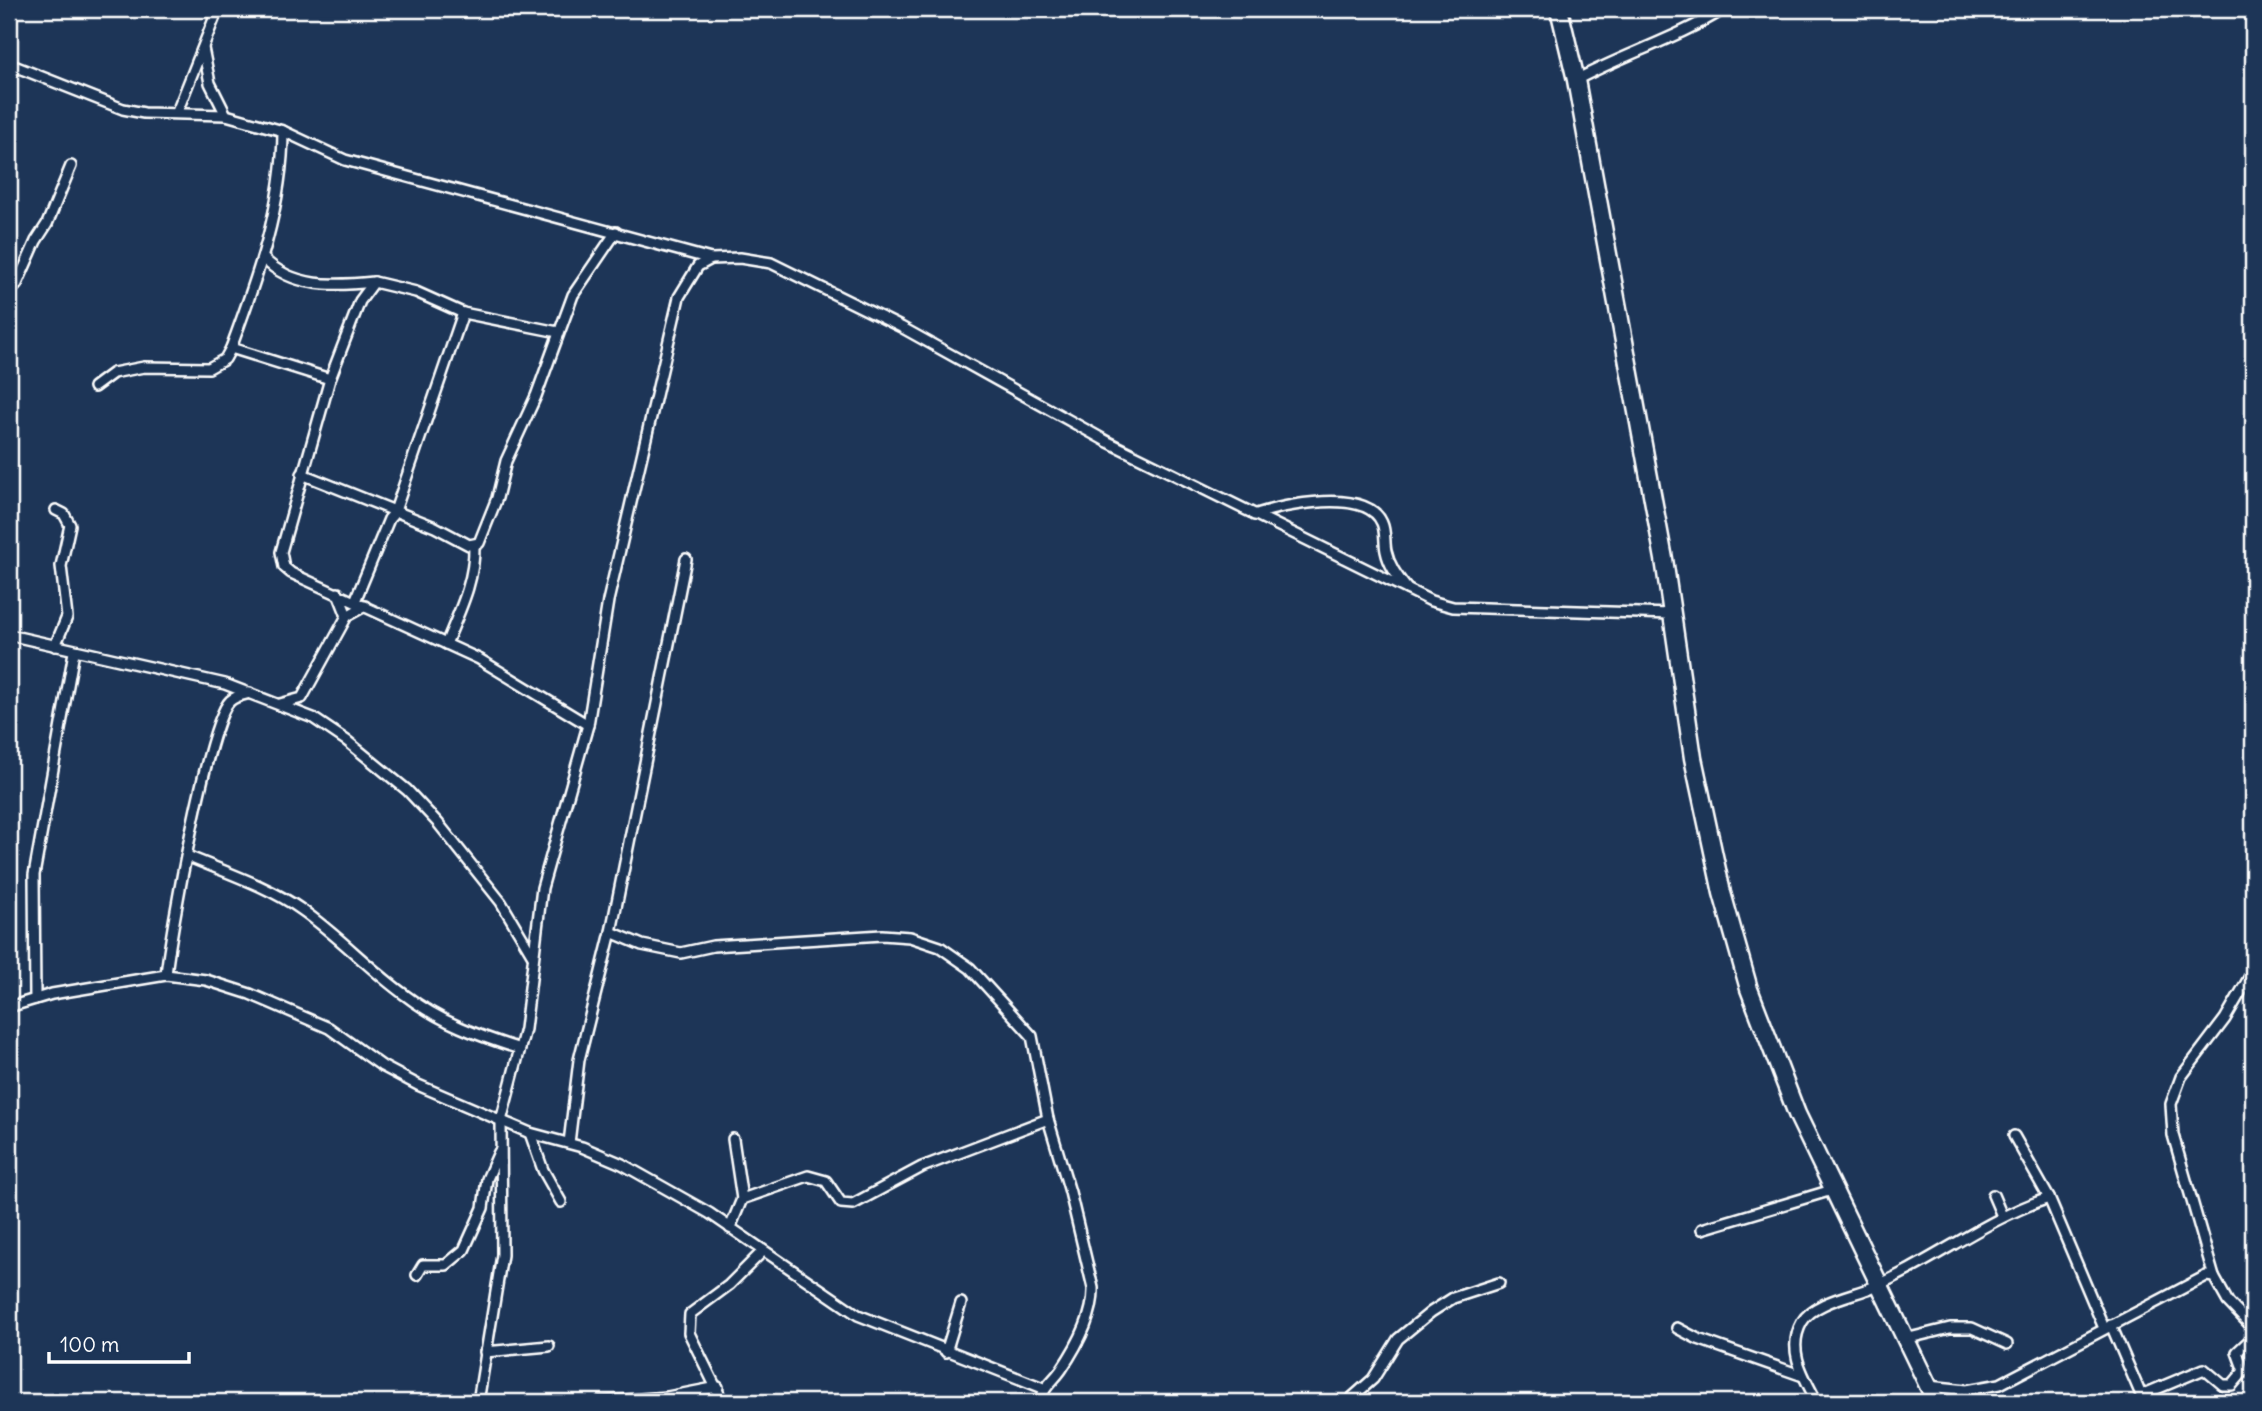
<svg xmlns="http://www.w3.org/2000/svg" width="2262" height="1411" font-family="Delius,sans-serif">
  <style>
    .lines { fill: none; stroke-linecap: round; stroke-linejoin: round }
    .minor-casing { stroke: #fff; stroke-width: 14 }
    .trunk-casing { stroke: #fff; stroke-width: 21 }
    .minor { stroke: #1d3557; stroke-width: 9 }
    .trunk { stroke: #1d3557; stroke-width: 16 }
  </style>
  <rect width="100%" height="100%" fill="#1d3557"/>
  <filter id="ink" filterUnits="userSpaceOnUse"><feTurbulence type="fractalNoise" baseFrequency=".0143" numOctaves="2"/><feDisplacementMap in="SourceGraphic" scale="14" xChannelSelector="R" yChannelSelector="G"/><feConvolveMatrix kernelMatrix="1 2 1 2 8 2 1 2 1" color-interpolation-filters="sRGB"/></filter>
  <g filter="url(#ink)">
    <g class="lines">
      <defs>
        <g id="minor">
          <path d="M203,48L210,83L226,115"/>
          <path d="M9,64L123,109L144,113L226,115L283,131L345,160L711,259"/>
          <path d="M1576,80C1625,54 1678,38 1724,9"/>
          <path d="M177,112L218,9"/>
          <path d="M263,258C293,289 335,286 374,282"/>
          <path d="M9,293L17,284L36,241L47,224L71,166"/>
          <path d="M558,332L463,313L416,292L374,282L360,301L330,379L281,552L284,567L291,573L479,659L588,725"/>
          <path d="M231,348L330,379"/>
          <path d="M94,387L113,373L144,367L209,368L225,359L231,348C257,278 283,206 283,131"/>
          <path d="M302,474L435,527L469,545L479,543L497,498L506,461L536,396L573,295L616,232"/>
          <path d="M395,511L463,313"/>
          <path d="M1254,515C1282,505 1367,487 1382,523C1386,532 1384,542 1386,551C1389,566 1398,577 1407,589"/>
          <path d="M338,593L347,616"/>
          <path d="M355,601L389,519L396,511"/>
          <path d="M9,635L225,684L313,718L347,741L407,790L438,823L501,902L533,956"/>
          <path d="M446,644C459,612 475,581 474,546"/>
          <path d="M55,646L67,617L61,566L70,525L64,514L56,510"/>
          <path d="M280,704L302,698L347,616L365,606"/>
          <path d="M187,856C225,872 268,886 302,910C339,936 369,969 405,995C440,1022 479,1036 520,1049"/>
          <path d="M611,932L642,945L681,953L713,946L882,935L910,937L940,947L970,968L1032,1036L1048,1119L1070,1192L1093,1288C1094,1316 1076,1348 1061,1370C1052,1383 1043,1386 1041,1402"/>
          <path d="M166,975C170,935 208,721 230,701C235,696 243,695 250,693"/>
          <path d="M35,999L34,875L74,652"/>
          <path d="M9,1007L52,994L166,975L206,980L250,994L329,1028L382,1066L418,1085L530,1133L582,1147L622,1164L709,1213L858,1315L1043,1388"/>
          <path d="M530,1133L543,1170L561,1202"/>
          <path d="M2014,1136L2049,1198L2104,1328"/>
          <path d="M733,1139L742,1199"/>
          <path d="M569,1143L579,1060L611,932L686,559"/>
          <path d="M1993,1195L2002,1216"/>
          <path d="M730,1228L742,1199L808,1176L826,1181L841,1203L853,1204L922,1167L1048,1119"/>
          <path d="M1702,1229L1832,1190"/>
          <path d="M417,1275L423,1265H446L464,1250L483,1208L487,1179L499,1152"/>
          <path d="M2214,1277L2173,1135L2171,1104L2181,1077L2225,1019L2253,971"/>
          <path d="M2111,1325L2144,1402"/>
          <path d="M1677,1328L1698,1339L1803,1376"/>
          <path d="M1905,1339L1950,1328H1972L2007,1344"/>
          <path d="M485,1352L549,1346"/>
          <path d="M946,1352L961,1303"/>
          <path d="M1928,1386L1967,1390L2000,1384L2206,1276L2214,1277L2228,1302L2253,1328"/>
          <path d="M2142,1395L2204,1369L2223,1385H2232L2244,1371L2237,1352L2253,1337"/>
          <path d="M442,1402H451"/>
          <path d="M478,1402L502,1255L501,1121L525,1029L542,888L588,725L608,601L679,297L698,266L711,259L740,258L771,263L901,327L1108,442L1431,601L1453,607L1671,614"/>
          <path d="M600,1402L667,1397L718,1387"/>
          <path d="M723,1402L689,1333L690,1314L729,1285L763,1251"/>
          <path d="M1347,1402L1373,1379L1398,1339L1431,1312L1453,1298L1499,1283"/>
          <path d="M1817,1402C1804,1377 1786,1350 1802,1322C1813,1303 1849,1296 1868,1289C1931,1264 1984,1219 2049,1198"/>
        </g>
        <path id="trunk" d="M1559,9L1576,80L1664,559L1693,758L1722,893L1749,989L1797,1114L1936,1402"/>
      </defs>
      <use href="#minor" class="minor-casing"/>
      <use href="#trunk" class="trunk-casing"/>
      <use href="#minor" class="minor"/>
      <use href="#trunk" class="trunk"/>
    </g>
  </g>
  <rect width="2262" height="1411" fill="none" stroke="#1d3557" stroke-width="35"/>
  <rect x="18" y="18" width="2227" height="1376" fill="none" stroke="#fff" stroke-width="2.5" filter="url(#ink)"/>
  <path d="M49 1352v10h140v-10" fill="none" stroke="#ffffff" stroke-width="3.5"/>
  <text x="60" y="1352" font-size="21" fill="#ffffff" stroke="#1d3557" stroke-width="5" paint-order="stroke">100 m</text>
</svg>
